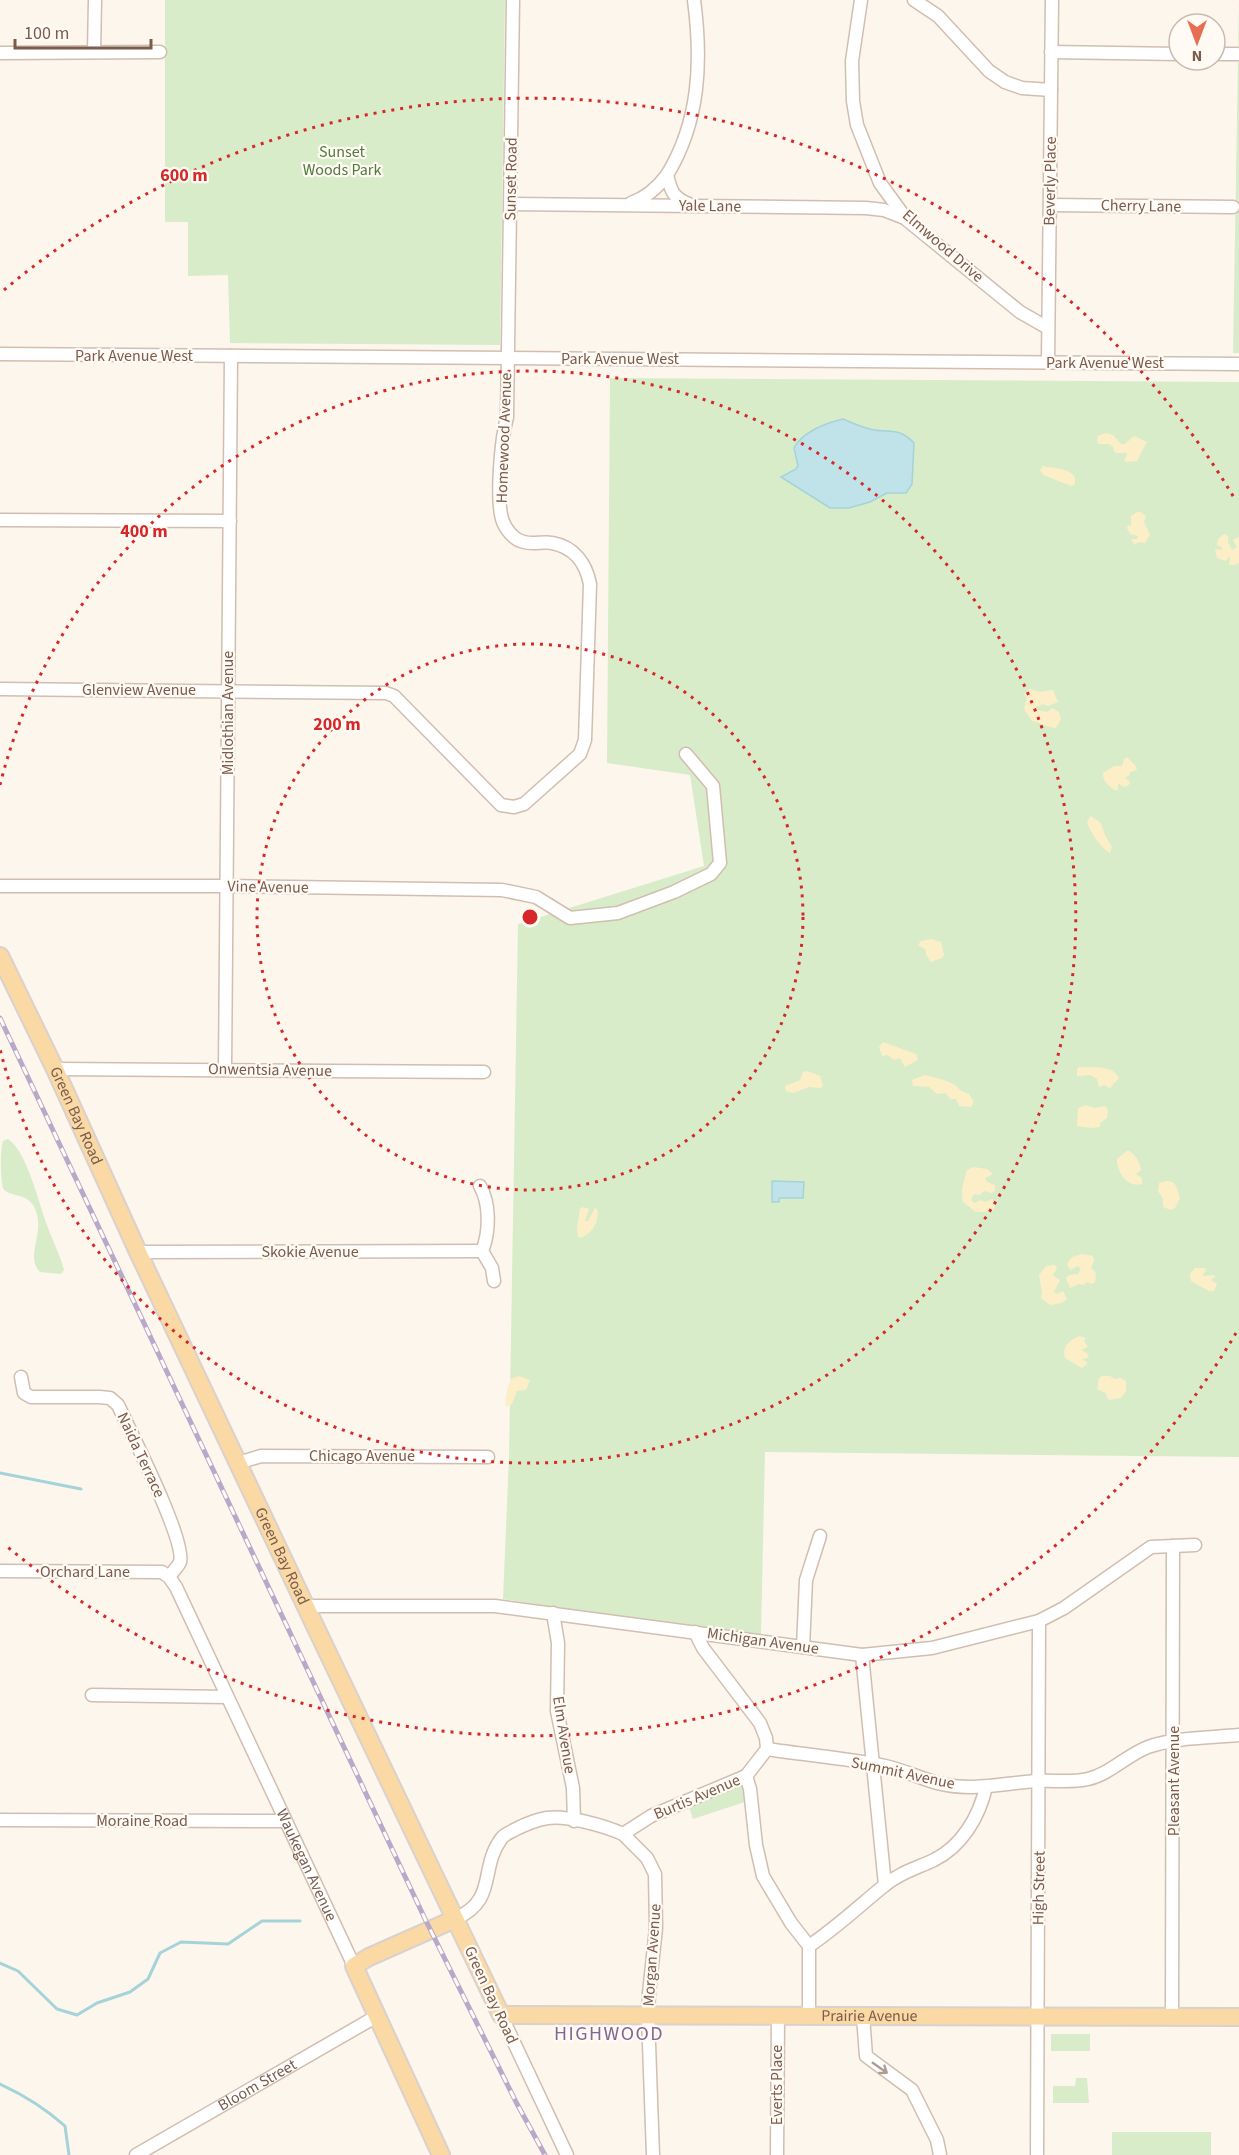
<svg xmlns="http://www.w3.org/2000/svg" width="1239" height="2155" font-family="'Source Sans 3',sans-serif">
  <style>
    .green { fill: #d8ecc9 }
    .sand { fill: #fcefc7 }
    .water { fill: #bfe3e8; stroke: #a5d3da; stroke-width: 1.5 }
    .lines { fill: none; stroke-linecap: round; stroke-linejoin: round }
    .stream { stroke: #a5d3da; stroke-width: 3 }
    .minor-casing { stroke: #d1beb0; stroke-width: 15 }
    .major-casing { stroke: #dad1cd; stroke-width: 20 }
    .minor { stroke: #fff; stroke-width: 12 }
    .major { stroke: #fbd9a5; stroke-width: 16 }
    .rail-casing { stroke: #b9a8c9; stroke-width: 5 }
    .rail { stroke: #fffaf3; stroke-width: 3; stroke-dasharray: 9; stroke-linecap: butt }
    .oneway { stroke: #af9d94 }
    .ring { fill: none; stroke: #d62828; stroke-width: 3; stroke-dasharray: 3 6 }
    .labels { text-anchor: middle; dominant-baseline: central; stroke-width: 4.5; stroke-linejoin: round; paint-order: stroke }
    .park-label { font-size: 16px; fill: #537a41; stroke: #fffaf3 }
    .street-label { font-size: 16px; fill: #7a5c4d; stroke: #fffaf3 }
    .quarter-label { font-size: 20px; letter-spacing: 1.5px; fill: #846695; stroke: #fffaf3 }
    .centre { fill: #d62828; stroke: #fffaf3; stroke-width: 3 }
    .ring-label { font-size: 18px; text-anchor: middle; font-weight: bold; fill: #d62828; stroke: #fffaf3; stroke-width: 4.5; stroke-linejoin: round; paint-order: stroke }
  </style>
  <rect width="100%" height="100%" fill="#fdf6ec"/>
  <g class="green">
    <path d="M165,0H505L500,345L230,343L228,275L188,276V222H165Z"/>
    <path d="M1239,0V353H1233Z"/>
    <path d="M610,378L1239,382V1457L765,1452L761,1635L571,1610L503,1599L509,1457L518,924L704,866L690,775L607,763Z"/>
    <path d="M8,1139C27,1151 39,1204 47,1225C52,1240 60,1254 64,1270L61,1274L40,1272C38,1270 36,1267 35,1264C30,1248 46,1226 33,1205C26,1194 13,1197 4,1190C0,1184 0,1149 3,1141Z"/>
    <path d="M738,1785L744,1787L748,1801L693,1819L688,1804Z"/>
    <rect x="1051" y="2034" width="39" height="17"/>
    <path d="M1076,2078H1087L1089,2103H1053V2086H1075Z"/>
    <rect x="1112" y="2132" width="99" height="23"/>
  </g>
  <g class="sand">
    <path d="M1106,433L1113,435L1121,444H1125L1134,436L1147,442L1137,461L1126,462L1124,460L1127,455L1126,453H1115L1113,447L1109,444H1099L1097,442L1098,436Z"/>
    <path d="M1043,466C1054,469 1067,467 1075,477V484L1071,486C1062,482 1053,479 1043,475L1040,470Z"/>
    <path d="M1137,512H1140L1146,516L1144,522L1150,535L1145,543L1139,542L1134,545L1131,539H1137L1138,536L1130,534L1127,528L1128,525L1131,526V516Z"/>
    <path d="M1224,534L1228,536V542L1232,550L1237,547L1233,540L1239,537V563L1235,565H1229L1230,556L1225,561L1217,558L1215,549L1221,550L1223,548L1217,545L1218,539Z"/>
    <path d="M1030,689L1040,692L1053,690L1058,702L1048,706L1043,704L1036,707L1037,710L1047,712L1052,708L1059,712L1061,719L1056,728C1049,728 1040,722 1032,721L1024,709L1027,698L1024,694Z"/>
    <path d="M1127,757L1135,765L1137,770L1130,772L1129,776L1125,777L1130,782L1128,786L1123,787L1118,783V790H1115C1109,787 1102,780 1103,773L1114,766H1122L1124,759Z"/>
    <path d="M1091,816L1101,823C1103,832 1107,839 1112,847L1110,853C1101,848 1089,831 1087,821Z"/>
    <path d="M931,939L941,942L944,955L942,958L931,962L926,955V950L918,945L921,941Z"/>
    <path d="M883,1042L916,1054L918,1060L905,1067L900,1058L894,1060L888,1055L882,1056L879,1047Z"/>
    <path d="M1079,1067C1092,1068 1113,1064 1119,1078L1110,1088L1104,1085L1099,1087L1097,1079L1090,1075L1077,1076V1069Z"/>
    <path d="M807,1071L820,1076L823,1085L821,1088L809,1087L793,1093L786,1091L785,1086L800,1080L803,1072Z"/>
    <path d="M925,1075C934,1077 942,1079 951,1083C960,1087 956,1090 969,1094L974,1102L971,1107L959,1106L956,1099H950L946,1093L937,1094L929,1087L913,1086L912,1080Z"/>
    <path d="M1086,1105L1094,1108L1105,1106L1108,1109L1107,1118L1100,1123V1127L1092,1128L1077,1126L1078,1108Z"/>
    <path d="M1128,1150C1135,1154 1140,1162 1141,1170L1136,1174L1142,1178V1184C1126,1188 1117,1171 1117,1159Z"/>
    <path d="M973,1167L987,1169L993,1174L985,1178L987,1182L995,1185V1191L991,1193L984,1191L980,1195L974,1194L971,1200L975,1203L980,1200L986,1202L992,1199L996,1204L992,1212H976L963,1202C960,1190 964,1181 967,1170Z"/>
    <path d="M1166,1181C1178,1181 1176,1189 1180,1198L1175,1208L1171,1210L1163,1207V1199L1158,1191L1159,1183Z"/>
    <path d="M583,1207L589,1209L585,1221H588L595,1208L597,1209C600,1221 591,1236 579,1238C575,1232 579,1216 580,1209Z"/>
    <path d="M1082,1254L1093,1256L1094,1261L1091,1268L1096,1273L1095,1282L1092,1284L1087,1282L1083,1285L1079,1284L1070,1288L1066,1278L1069,1275L1078,1274L1081,1269L1078,1266L1070,1270L1067,1264L1072,1257Z"/>
    <path d="M1055,1265L1057,1268L1053,1275L1060,1280L1054,1292L1057,1294L1063,1291L1067,1299L1062,1303L1050,1305L1041,1298L1042,1292L1039,1275L1046,1266Z"/>
    <path d="M1195,1268H1205L1206,1271L1202,1275L1204,1276L1214,1275L1215,1277L1211,1280L1217,1284L1214,1291H1209L1191,1281L1190,1274Z"/>
    <path d="M1079,1336L1086,1338L1084,1341L1088,1347L1081,1350L1087,1353L1089,1358L1082,1359L1088,1363L1082,1368L1065,1358C1062,1346 1069,1341 1079,1336Z"/>
    <path d="M519,1376L530,1380L526,1390L517,1391L512,1404L506,1407C504,1401 508,1385 511,1379Z"/>
    <path d="M1102,1376H1110L1115,1379L1121,1378L1126,1381V1391L1121,1398L1110,1400L1107,1398L1106,1393L1097,1389L1099,1378Z"/>
  </g>
  <g class="water">
    <path d="M843,419C852,423 861,427 870,429C889,434 898,426 914,443L912,484L906,493H887L870,502L849,508H830L781,477L796,469L798,466L794,448C802,432 826,423 843,419Z"/>
    <path d="M772,1181L804,1182L803,1198H779V1202H772Z"/>
  </g>
  <g class="lines">
    <g class="stream">
      <path d="M0,1473L81,1489"/>
      <path d="M0,1963L18,1971L57,2009L77,2015L97,2003L130,1992L148,1979L160,1953L181,1942L228,1944L262,1921H300"/>
      <path d="M0,2084C24,2095 45,2108 65,2126L69,2155"/>
    </g>
    <defs>
      <g id="minor">
        <path d="M861,0L852,61L853,101L857,125L880,183L907,220L1020,312L1048,328"/>
        <path d="M914,0L938,16L989,71L1005,82L1022,88L1051,90"/>
        <path d="M94,52L95,0"/>
        <path d="M1051,52L1179,54"/>
        <path d="M0,53L160,52"/>
        <path d="M1215,54H1237"/>
        <path d="M631,203C645,198 658,187 667,175"/>
        <path d="M511,204L866,208L884,210L907,219"/>
        <path d="M689,204C673,198 671,191 667,175C700,121 702,61 694,0"/>
        <path d="M1050,205L1233,207"/>
        <path d="M0,354L1239,364"/>
        <path d="M1048,362L1052,0"/>
        <path d="M0,520L230,521"/>
        <path d="M0,689L386,693L394,696L501,805L514,807L524,804L580,754L585,740L590,584C586,563 574,547 552,543C543,541 533,545 524,542C514,540 505,529 502,519C496,497 501,440 507,417L513,0"/>
        <path d="M0,886H227L502,890L536,897L570,918L618,913L674,892L711,874L720,863L713,786L686,754"/>
        <path d="M55,1069L484,1072"/>
        <path d="M225,1069L231,356"/>
        <path d="M480,1186C490,1203 490,1232 482,1251"/>
        <path d="M482,1251L492,1268L494,1281"/>
        <path d="M138,1252L482,1251"/>
        <path d="M21,1377L24,1393L31,1397H99L110,1398L118,1405C130,1431 186,1540 180,1562C178,1567 172,1572 169,1577"/>
        <path d="M238,1463L261,1456L488,1457"/>
        <path id="s1" d="M0,1571L162,1572L169,1577L176,1587L354,1966"/>
        <path d="M306,1606H495L862,1655L932,1648L1039,1621L1064,1608L1151,1547L1195,1545"/>
        <path d="M553,1613L558,1643L557,1711L573,1788L574,1821"/>
        <path d="M695,1632L703,1648L760,1723L766,1738L767,1749L746,1776"/>
        <path d="M803,1647L806,1580L820,1536"/>
        <path d="M862,1655L885,1885"/>
        <path d="M92,1695L227,1697"/>
        <path d="M767,1749C806,1755 846,1758 885,1766C903,1770 920,1778 937,1783C971,1792 1004,1783 1037,1781C1054,1780 1071,1783 1088,1779C1110,1774 1127,1755 1148,1747C1176,1737 1210,1738 1239,1735"/>
        <path d="M0,1820L285,1821"/>
        <path d="M623,1834L647,1858L655,1874L656,1928L649,1993L648,2016L653,2155"/>
        <path d="M455,1919C498,1900 479,1869 501,1839C504,1834 511,1832 516,1829C526,1824 536,1820 547,1818C567,1815 605,1826 623,1834L651,1816L746,1776L750,1789L756,1845L763,1876L791,1923L809,1946V2016"/>
        <path d="M809,1946C836,1928 859,1906 885,1885C899,1873 917,1868 934,1860C962,1846 979,1817 986,1787"/>
        <path d="M501,2015L567,2155"/>
        <path d="M863,2016L866,2056L912,2090L937,2140L940,2155"/>
        <path d="M1172,2017L1173,1546"/>
        <path id="s2" d="M136,2155L377,2016"/>
        <path d="M777,2155L778,2016"/>
        <path d="M1037,2155L1039,1621"/>
      </g>
      <g id="major">
        <path id="s3" d="M0,956L55,1069L138,1252L315,1626L501,2015L1239,2017"/>
        <path d="M441,2155L354,1966L369,1957L455,1919"/>
      </g>
    </defs>
    <use href="#minor" class="minor-casing"/>
    <use href="#major" class="major-casing"/>
    <use href="#minor" class="minor"/>
    <use href="#major" class="major"/>
    <defs>
      <path id="rail" d="M0,1018L426,1921L516,2102L545,2155"/>
    </defs>
    <use href="#rail" class="rail-casing"/>
    <use href="#rail" class="rail"/>
  </g>
  <defs><path id="oneway-shaft" d="M-6 0H5M1.5-3L5.5 0L1.5 3" fill="none" stroke-width="1.6" stroke-linecap="round" stroke-linejoin="round" transform="scale(1.5)"/></defs>
  <use class="oneway" href="#oneway-shaft" transform="translate(880 2068) rotate(35)"/>
  <g class="ring">
    <circle cx="530" cy="917" r="273"/>
    <path d="M0 785A546 546 0 1 1 0 1049"/>
    <path d="M1236 1333A819 819 0 0 1 4 1544M4 290A819 819 0 0 1 1236 501"/>
  </g>
  <g class="labels">
    <g class="park-label">
      <text x="342" y="152">Sunset<tspan x="342" dy="18">Woods Park</tspan></text>
    </g>
    <g class="street-label">
      <text transform="translate(511 179) rotate(-89)">Sunset Road</text>
      <text transform="translate(1050 181) rotate(-89)">Beverly Place</text>
      <text transform="translate(710 206) rotate(1)">Yale Lane</text>
      <text transform="translate(1141 206) rotate(1)">Cherry Lane</text>
      <text transform="translate(943 246) rotate(41)">Elmwood Drive</text>
      <text x="134" y="356">Park Avenue West</text>
      <text x="620" y="359">Park Avenue West</text>
      <text x="1105" y="363">Park Avenue West</text>
      <text transform="translate(504 438) rotate(-88)">Homewood Avenue</text>
      <text x="139" y="690">Glenview Avenue</text>
      <text transform="translate(228 713) rotate(-90)">Midlothian Avenue</text>
      <text transform="translate(268 887) rotate(1)">Vine Avenue</text>
      <text transform="translate(270 1070) rotate(1)">Onwentsia Avenue</text>
      <text stroke="none"><textPath href="#s3" startOffset="177">Green Bay Road</textPath></text>
      <text x="310" y="1252">Skokie Avenue</text>
      <text transform="translate(141 1455) rotate(65)">Naida Terrace</text>
      <text x="362" y="1456">Chicago Avenue</text>
      <text stroke="none"><textPath href="#s3" startOffset="663">Green Bay Road</textPath></text>
      <text x="85" y="1572">Orchard Lane</text>
      <text transform="translate(763 1641) rotate(8)">Michigan Avenue</text>
      <text transform="translate(564 1735) rotate(81)">Elm Avenue</text>
      <text transform="translate(903 1773) rotate(12)">Summit Avenue</text>
      <text transform="translate(1174 1781) rotate(-90)">Pleasant Avenue</text>
      <text transform="translate(697 1797) rotate(-23)">Burtis Avenue</text>
      <text x="142" y="1821">Moraine Road</text>
      <text stroke="none"><textPath href="#s1" startOffset="490">Waukegan Avenue</textPath></text>
      <text transform="translate(1039 1888) rotate(-89)">High Street</text>
      <text transform="translate(652 1955) rotate(-86)">Morgan Avenue</text>
      <text transform="translate(491 1995) rotate(65)">Green Bay Road</text>
      <text stroke="none"><textPath href="#s3" startOffset="1540">Prairie Avenue</textPath></text>
      <text transform="translate(777 2085) rotate(-90)">Everts Place</text>
      <text stroke="none"><textPath href="#s2" startOffset="140">Bloom Street</textPath></text>
    </g>
    <g class="quarter-label">
      <text x="609" y="2034">HIGHWOOD</text>
    </g>
  </g>
  <circle cx="530" cy="917" r="9" class="centre"/>
  <g class="ring-label">
    <text x="184" y="181">600 m</text>
    <text x="144" y="537">400 m</text>
    <text x="337" y="730">200 m</text>
  </g>
  <g transform="translate(1197 42) rotate(180)"><circle r="28" fill="#fffaf3" stroke="#cabbb1" stroke-width="1.5"/>
  <path d="M0-4.5L10 22L0 15L-10 22Z" fill="#e76f51"/>
  <text y="-9" font-size="16" font-weight="bold" text-anchor="middle" fill="#7a5c4d">N</text>
  </g>
  <path d="M15 39v9h136v-9" fill="none" stroke="#7a5c4d" stroke-width="3"/>
  <text x="24" y="39" font-size="18" fill="#7a5c4d" stroke="#fffaf3" stroke-width="4.5" paint-order="stroke">100 m</text>
</svg>
